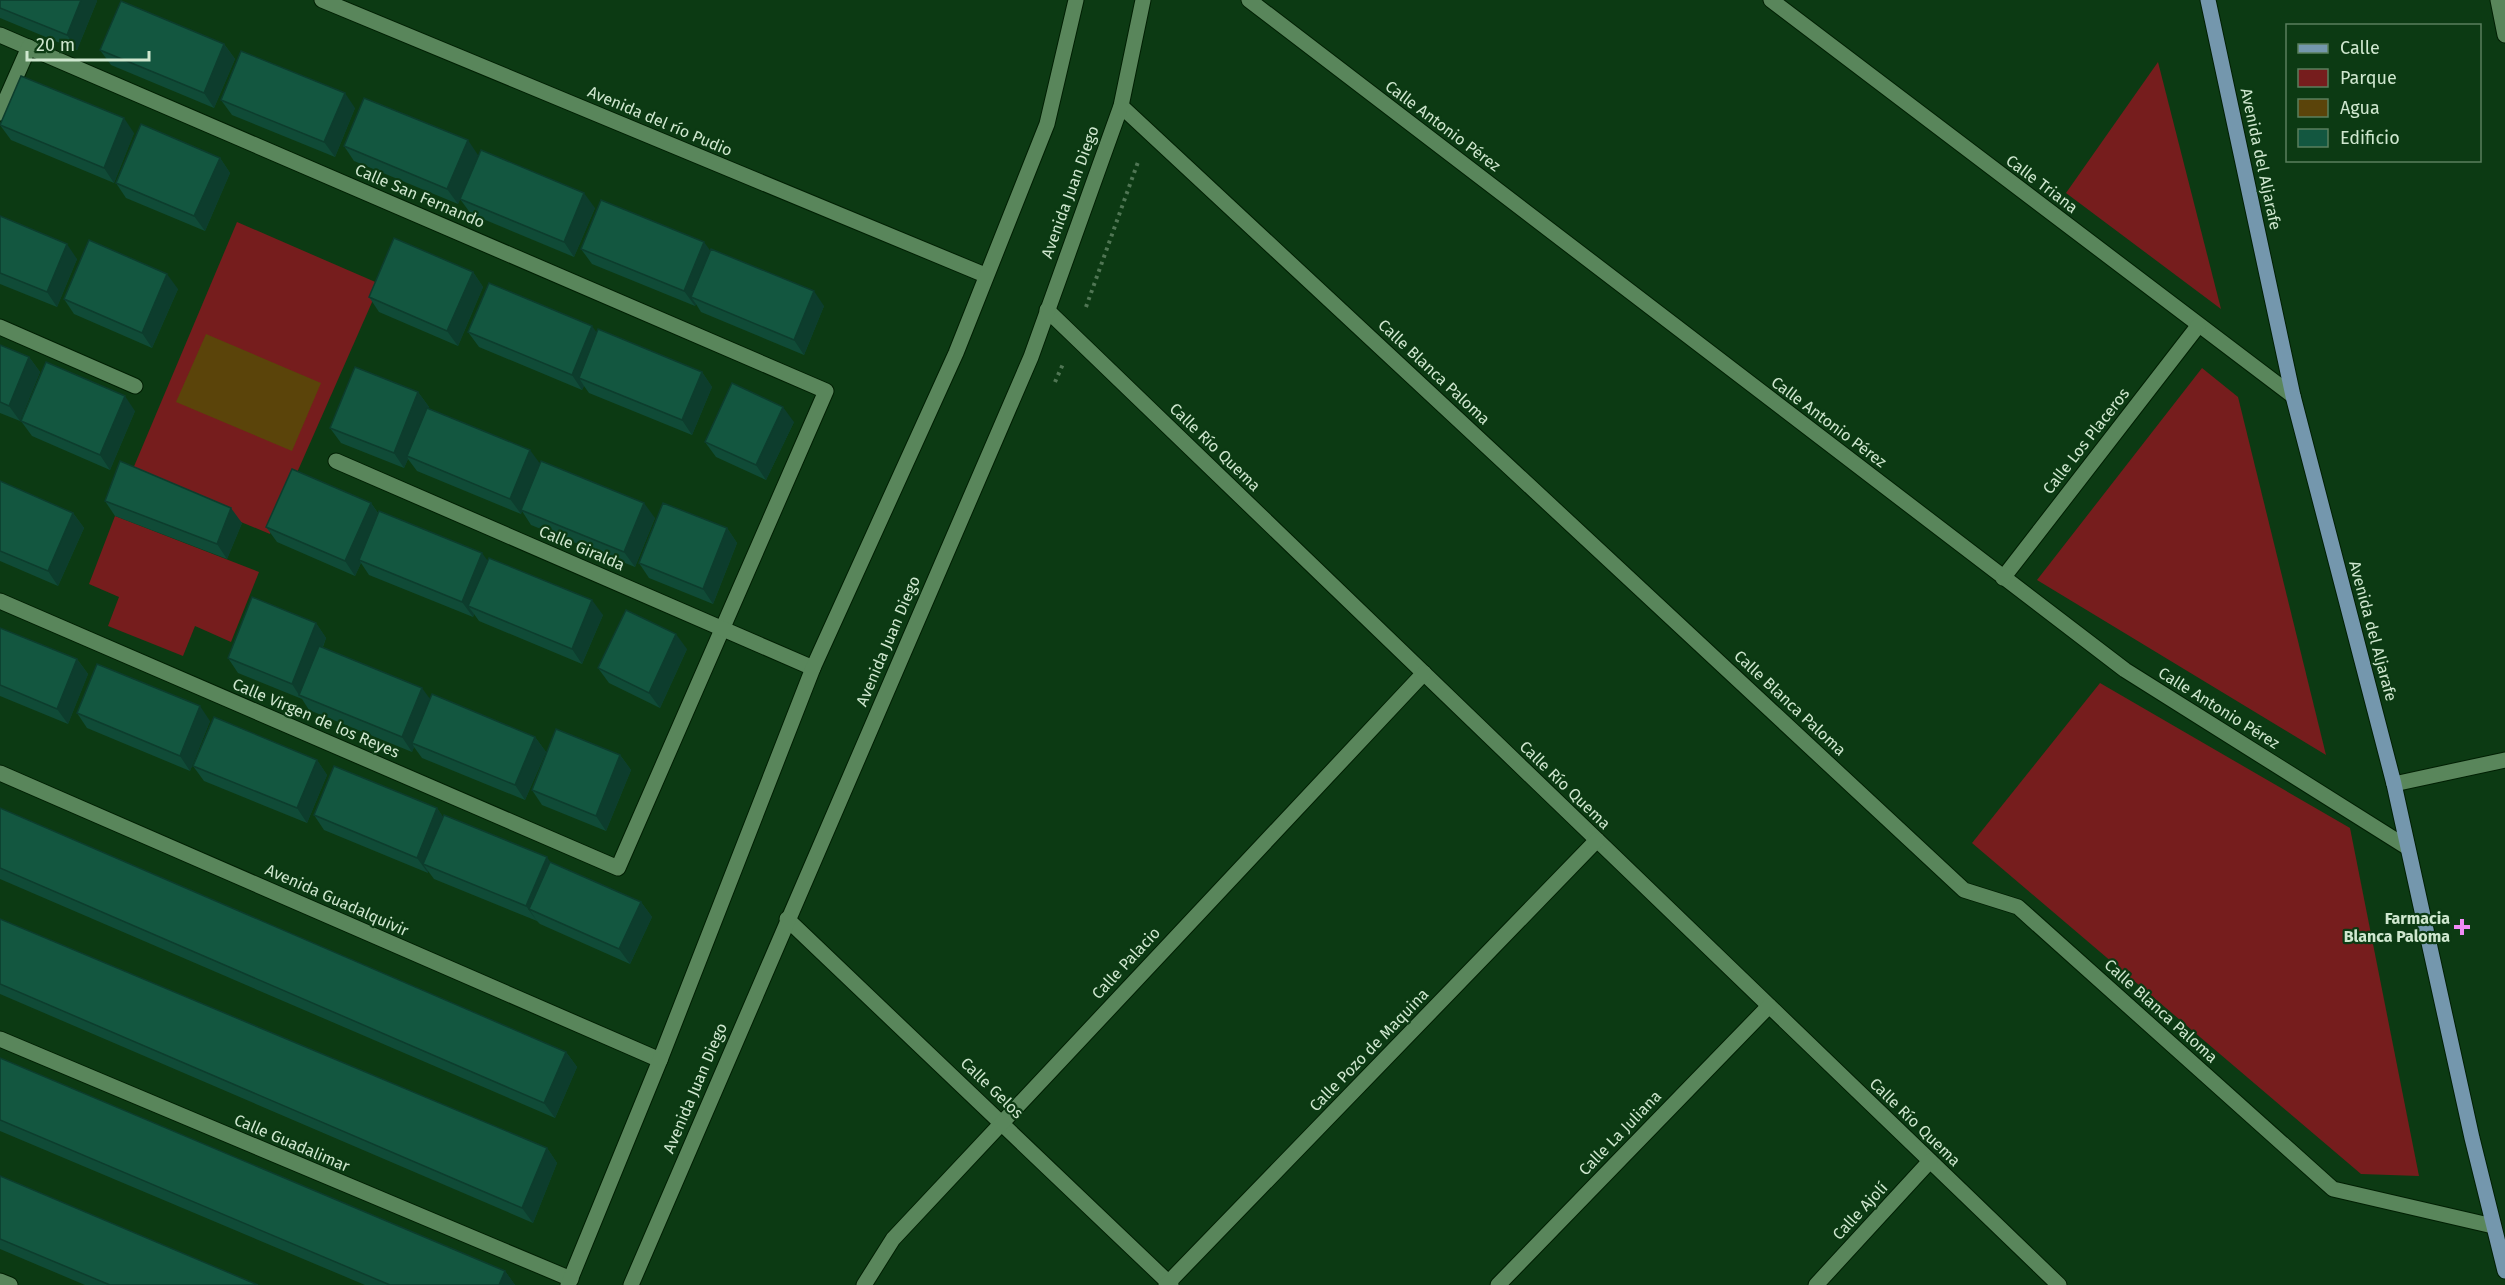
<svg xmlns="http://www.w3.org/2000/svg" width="2505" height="1285" font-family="'Fira Sans',sans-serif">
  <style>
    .green { fill: #761d1d }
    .water { fill: #5b440a }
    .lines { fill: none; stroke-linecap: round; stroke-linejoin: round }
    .minor-casing { stroke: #001f03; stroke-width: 17 }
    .major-casing { stroke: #001f03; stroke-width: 17 }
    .path { stroke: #507654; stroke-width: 4; stroke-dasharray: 3 4.5; stroke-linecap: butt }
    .minor { stroke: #59865b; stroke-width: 15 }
    .major { stroke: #7497ad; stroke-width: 15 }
    .wall { fill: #104b37 }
    .shaded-wall { fill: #0d3d2d }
    .building { fill: #135740; stroke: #0d3d2d; stroke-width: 1.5 }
    .poi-dot { fill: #f08bf5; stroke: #0c3a13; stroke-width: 2 }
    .labels { text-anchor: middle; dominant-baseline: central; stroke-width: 4.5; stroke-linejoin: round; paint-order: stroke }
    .street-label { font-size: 16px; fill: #cfe7cf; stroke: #0c3a13 }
    .poi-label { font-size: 16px; font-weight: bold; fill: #cfe7cf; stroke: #0c3a13; text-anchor: end }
  </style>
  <rect width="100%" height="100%" fill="#0c3a13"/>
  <g class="green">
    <path d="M2158,62L2221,309L2066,193Z"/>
    <path d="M237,222L380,284L270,534L130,476Z"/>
    <path d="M2202,368L2238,397L2326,755L2037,580Z"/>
    <path d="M115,516L259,572L231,642L195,626L183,656L108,626L119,597L89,584Z"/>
    <path d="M2100,683L2350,828L2419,1176L2361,1174L1972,843Z"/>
  </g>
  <path class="water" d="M206,334L321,383L292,451L176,402Z"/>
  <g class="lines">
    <defs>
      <g id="minor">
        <path d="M322,0L985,275"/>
        <path d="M1249,0L2125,670L2405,846"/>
        <path d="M1771,0L2293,396"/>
        <path d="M2498,0L2505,35"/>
        <path d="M0,35L826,391L618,868L0,601"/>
        <path d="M1121,106L1964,890L2018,907L2333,1189L2493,1226"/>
        <path d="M0,113L29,47"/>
        <path d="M1047,310L2059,1285"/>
        <path d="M0,327L135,386"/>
        <path d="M336,461L813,668"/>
        <path d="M2003,578L2198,326"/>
        <path d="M0,773L660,1060"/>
        <path d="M2394,784L2505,760"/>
        <path d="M787,919L1171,1285"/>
        <path d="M0,1039L571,1279"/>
        <path d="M0,1281L10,1285"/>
        <path d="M568,1285L660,1060L813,668L956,353L1047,124L1076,0"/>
        <path d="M631,1285L1031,357L1121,106L1143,0"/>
        <path d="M864,1285L893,1239L1424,673"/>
        <path d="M1166,1285L1597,840"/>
        <path d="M1498,1285L1769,1006"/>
        <path d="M1816,1285L1930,1161"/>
      </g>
      <path id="major" d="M2208,0L2293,396L2394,784L2472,1138L2505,1271"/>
    </defs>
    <use href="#minor" class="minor-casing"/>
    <use href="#major" class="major-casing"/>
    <g class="path">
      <path d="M1086,307L1138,162"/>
      <path d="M1055,382L1063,364"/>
    </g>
    <use href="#minor" class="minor"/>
    <use href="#major" class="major"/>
  </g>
  <g class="wall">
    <path d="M0,0L97,1L77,50L0,18Z"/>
    <path d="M224,44L235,59L214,108L111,65L100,50Z"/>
    <path d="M221,100L355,108L335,157L232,115Z"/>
    <path d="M0,125L134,133L114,183L11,140Z"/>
    <path d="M344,146L478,155L458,204L354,161Z"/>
    <path d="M220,158L230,173L205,231L126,198L116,183Z"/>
    <path d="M460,199L595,208L574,257L471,214Z"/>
    <path d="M0,216L77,259L57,307L0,284Z"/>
    <path d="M581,249L710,250L824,306L804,355L701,312L696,304L695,306L592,264Z"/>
    <path d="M473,272L483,287L458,346L379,312L369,297Z"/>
    <path d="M178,289L152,348L74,314L64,299Z"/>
    <path d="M468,332L597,333L702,372L712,387L692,435L589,393L584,386L582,390L479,347Z"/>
    <path d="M0,345L29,357L40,372L20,421L0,413Z"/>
    <path d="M418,392L429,407L428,408L540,464L655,518L635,567L531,525L522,511L521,514L417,471L408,459L404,468L341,443L330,428Z"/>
    <path d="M135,411L110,470L32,436L21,421Z"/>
    <path d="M794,422L766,480L716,457L705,442Z"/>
    <path d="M0,481L73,513L84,528L58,586L0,561Z"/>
    <path d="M105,501L242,523L227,559L115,516Z"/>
    <path d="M371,503L378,513L487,561L603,615L582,664L479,621L474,614L473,617L369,575L361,563L355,576L277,542L266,527Z"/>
    <path d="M727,528L737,543L713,604L649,578L639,563Z"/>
    <path d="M316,623L326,638L323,647L430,699L535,737L546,752L525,800L422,758L414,747L412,752L309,710L302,699L238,673L228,658Z"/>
    <path d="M0,628L77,659L88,674L68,724L0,696Z"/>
    <path d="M687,649L660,708L609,683L598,668Z"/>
    <path d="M77,713L210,721L190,771L87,728Z"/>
    <path d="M620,755L631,770L606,831L542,805L532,790Z"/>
    <path d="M317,760L327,775L307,823L204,781L193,766Z"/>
    <path d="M0,808L566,1052L577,1067L555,1118L0,879Z"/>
    <path d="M437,808L443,817L641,902L652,917L630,964L540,924L537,921L434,879L428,871V873L324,830L314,815Z"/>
    <path d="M0,919L547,1148L557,1163L533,1223L0,994Z"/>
    <path d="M0,1058L505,1271L515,1285H365L0,1131Z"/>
    <path d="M0,1176L258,1285H85L0,1249Z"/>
  </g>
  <g class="shaded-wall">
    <path d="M81,0H97V1L77,50L67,35Z"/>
    <path d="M224,44L235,59L214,108L204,93Z"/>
    <path d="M345,93L355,108L335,157L324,142Z"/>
    <path d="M124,118L134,133L114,183L104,168Z"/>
    <path d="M468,140L478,155L458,204L447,189Z"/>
    <path d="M220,158L230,173L205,231L194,216Z"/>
    <path d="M584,193L595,208L574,257L564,242Z"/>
    <path d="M704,242L715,257L691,297L696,304L695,306L684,291Z"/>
    <path d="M67,244L77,259L57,307L47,292Z"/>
    <path d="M473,272L483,287L458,346L447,331Z"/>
    <path d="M167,274L178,289L152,348L142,333Z"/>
    <path d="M814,291L824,306L804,355L794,340Z"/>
    <path d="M592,326L603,341L579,378L584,386L582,390L572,375Z"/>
    <path d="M29,357L40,372L20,421L9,406Z"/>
    <path d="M702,372L712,387L692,435L682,420Z"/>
    <path d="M418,392L429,407L409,457L407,456L408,459L404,468L394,453Z"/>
    <path d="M125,396L135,411L110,470L100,455Z"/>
    <path d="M783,407L794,422L766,480L756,465Z"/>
    <path d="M530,450L541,465L521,514L510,499Z"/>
    <path d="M371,503L381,518L359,560L361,563L355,576L345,561Z"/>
    <path d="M644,503L655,518L635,567L624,552Z"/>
    <path d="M231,508L242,523L227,559L217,544Z"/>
    <path d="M73,513L84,528L58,586L48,571Z"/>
    <path d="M727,528L737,543L713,604L703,589Z"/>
    <path d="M482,553L493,568L468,606L474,614L473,617L462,602Z"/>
    <path d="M592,600L603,615L582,664L572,649Z"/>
    <path d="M316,623L326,638L303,697L299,695L292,684Z"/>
    <path d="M676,634L687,649L660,708L649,693Z"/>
    <path d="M77,659L88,674L68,724L57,709Z"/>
    <path d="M422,688L433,703L412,743L414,747L412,752L402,737Z"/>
    <path d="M200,706L210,721L190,771L180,756Z"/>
    <path d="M535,737L546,752L525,800L515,785Z"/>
    <path d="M620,755L631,770L606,831L596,816Z"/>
    <path d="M317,760L327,775L307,823L297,808Z"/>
    <path d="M437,808L447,823L423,864L428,871V873L417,858Z"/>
    <path d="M547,857L557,872L529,909L537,921L526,906Z"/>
    <path d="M641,902L652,917L630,964L619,949Z"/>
    <path d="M566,1052L577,1067L555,1118L544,1103Z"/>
    <path d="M547,1148L557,1163L533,1223L522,1208Z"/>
    <path d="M505,1271L515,1285H499Z"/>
  </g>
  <g class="building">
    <path d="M0,0H81L67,35L0,8Z"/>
    <path d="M121,1L224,44L204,93L100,50Z"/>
    <path d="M241,51L345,93L324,142L221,100Z"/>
    <path d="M21,76L124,118L104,168L0,125Z"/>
    <path d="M364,98L468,140L447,189L344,146Z"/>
    <path d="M141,124L220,158L194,216L116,183Z"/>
    <path d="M481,150L584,193L564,242L460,199Z"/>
    <path d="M601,200L704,242L684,291L581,249Z"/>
    <path d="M0,216L67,244L47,292L0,273Z"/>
    <path d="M394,238L473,272L447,331L369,297Z"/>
    <path d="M89,240L167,274L142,333L64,299Z"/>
    <path d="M711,249L814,291L794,340L691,297Z"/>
    <path d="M489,283L592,326L572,375L468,332Z"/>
    <path d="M598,329L702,372L682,420L579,378Z"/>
    <path d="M0,345L29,357L9,406L0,402Z"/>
    <path d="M46,362L125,396L100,455L21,421Z"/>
    <path d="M355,367L418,392L394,453L330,428Z"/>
    <path d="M732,383L783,407L756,465L705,442Z"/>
    <path d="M427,408L530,450L510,499L407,456Z"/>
    <path d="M120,461L231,508L217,544L105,501Z"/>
    <path d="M541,461L644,503L624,552L521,510Z"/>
    <path d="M292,469L371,503L345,561L266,527Z"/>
    <path d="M0,481L73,513L48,571L0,551Z"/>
    <path d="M663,503L727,528L703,589L639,563Z"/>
    <path d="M379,511L482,553L462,602L359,560Z"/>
    <path d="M489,558L592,600L572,649L468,606Z"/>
    <path d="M252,597L316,623L292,684L228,658Z"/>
    <path d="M626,610L676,634L649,693L598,668Z"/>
    <path d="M0,628L77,659L57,709L0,685Z"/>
    <path d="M319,646L422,688L402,737L299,695Z"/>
    <path d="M97,664L200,706L180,756L77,713Z"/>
    <path d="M432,694L535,737L515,785L412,743Z"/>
    <path d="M214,717L317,760L297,808L193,766Z"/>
    <path d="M556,729L620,755L596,816L532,790Z"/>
    <path d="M334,766L437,808L417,858L314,815Z"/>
    <path d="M0,808L566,1052L544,1103L0,868Z"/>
    <path d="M444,815L547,857L526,906L423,864Z"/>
    <path d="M550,862L641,902L619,949L529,909Z"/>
    <path d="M0,919L547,1148L522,1208L0,984Z"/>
    <path d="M0,1058L505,1271L499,1285H390L0,1120Z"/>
    <path d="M0,1176L258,1285H110L0,1239Z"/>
  </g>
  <path class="poi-dot" d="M2459 918h6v6h6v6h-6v6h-6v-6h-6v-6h6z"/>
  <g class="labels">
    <g class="street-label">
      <text transform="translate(660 121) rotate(23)">Avenida del río Pudio</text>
      <text transform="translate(1443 126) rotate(37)">Calle Antonio Pérez</text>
      <text transform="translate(2261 159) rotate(78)">Avenida del Aljarafe</text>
      <text transform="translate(2042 184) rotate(37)">Calle Triana</text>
      <text transform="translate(1070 192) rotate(-70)">Avenida Juan Diego</text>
      <text transform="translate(420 196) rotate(23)">Calle San Fernando</text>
      <text transform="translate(1434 372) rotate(43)">Calle Blanca Paloma</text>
      <text transform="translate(1829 422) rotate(37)">Calle Antonio Pérez</text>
      <text transform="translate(2086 441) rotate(-52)">Calle Los Placeros</text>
      <text transform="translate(1215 447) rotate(44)">Calle Río Quema</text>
      <text transform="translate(582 548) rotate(23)">Calle Giralda</text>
      <text transform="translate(2373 631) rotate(75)">Avenida del Aljarafe</text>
      <text transform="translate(888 641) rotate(-67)">Avenida Juan Diego</text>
      <text transform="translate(1790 703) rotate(43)">Calle Blanca Paloma</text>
      <text transform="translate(2219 708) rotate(32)">Calle Antonio Pérez</text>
      <text transform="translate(316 718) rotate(23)">Calle Virgen de los Reyes</text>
      <text transform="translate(1565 785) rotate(44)">Calle Río Quema</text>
      <text transform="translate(337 900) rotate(24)">Avenida Guadalquivir</text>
      <text transform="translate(1126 963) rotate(-47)">Calle Palacio</text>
      <text transform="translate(2161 1011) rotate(42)">Calle Blanca Paloma</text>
      <text transform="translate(1369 1050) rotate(-46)">Calle Pozo de Maquina</text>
      <text transform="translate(695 1088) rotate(-67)">Avenida Juan Diego</text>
      <text transform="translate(992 1088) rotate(44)">Calle Gelos</text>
      <text transform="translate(1915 1122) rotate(44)">Calle Río Quema</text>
      <text transform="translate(1620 1133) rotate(-46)">Calle La Juliana</text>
      <text transform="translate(292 1143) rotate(23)">Calle Guadalimar</text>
      <text transform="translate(1860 1211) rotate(-47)">Calle Ajolí</text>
    </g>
    <g class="poi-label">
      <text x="2450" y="918">Farmacia<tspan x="2450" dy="18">Blanca Paloma</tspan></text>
    </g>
  </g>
  <rect x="2286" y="24" width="195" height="138" fill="#0c3a13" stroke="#5a7f5e" stroke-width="1.5"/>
  <rect x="2298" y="44" width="30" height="9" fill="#7497ad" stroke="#5a7f5e" stroke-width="1.5"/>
  <text x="2340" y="54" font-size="18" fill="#cfe7cf">Calle</text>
  <rect x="2298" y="69" width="30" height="18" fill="#761d1d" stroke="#5a7f5e" stroke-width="1.5"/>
  <text x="2340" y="84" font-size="18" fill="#cfe7cf">Parque</text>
  <rect x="2298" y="99" width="30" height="18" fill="#5b440a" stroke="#5a7f5e" stroke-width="1.5"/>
  <text x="2340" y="114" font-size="18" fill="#cfe7cf">Agua</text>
  <rect x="2298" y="129" width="30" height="18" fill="#135740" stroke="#5a7f5e" stroke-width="1.5"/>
  <text x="2340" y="144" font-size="18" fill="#cfe7cf">Edificio</text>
  <path d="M27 51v9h122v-9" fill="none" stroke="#cfe7cf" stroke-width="3"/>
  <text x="36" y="51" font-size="18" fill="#cfe7cf" stroke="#0c3a13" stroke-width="4.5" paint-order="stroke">20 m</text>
</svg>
